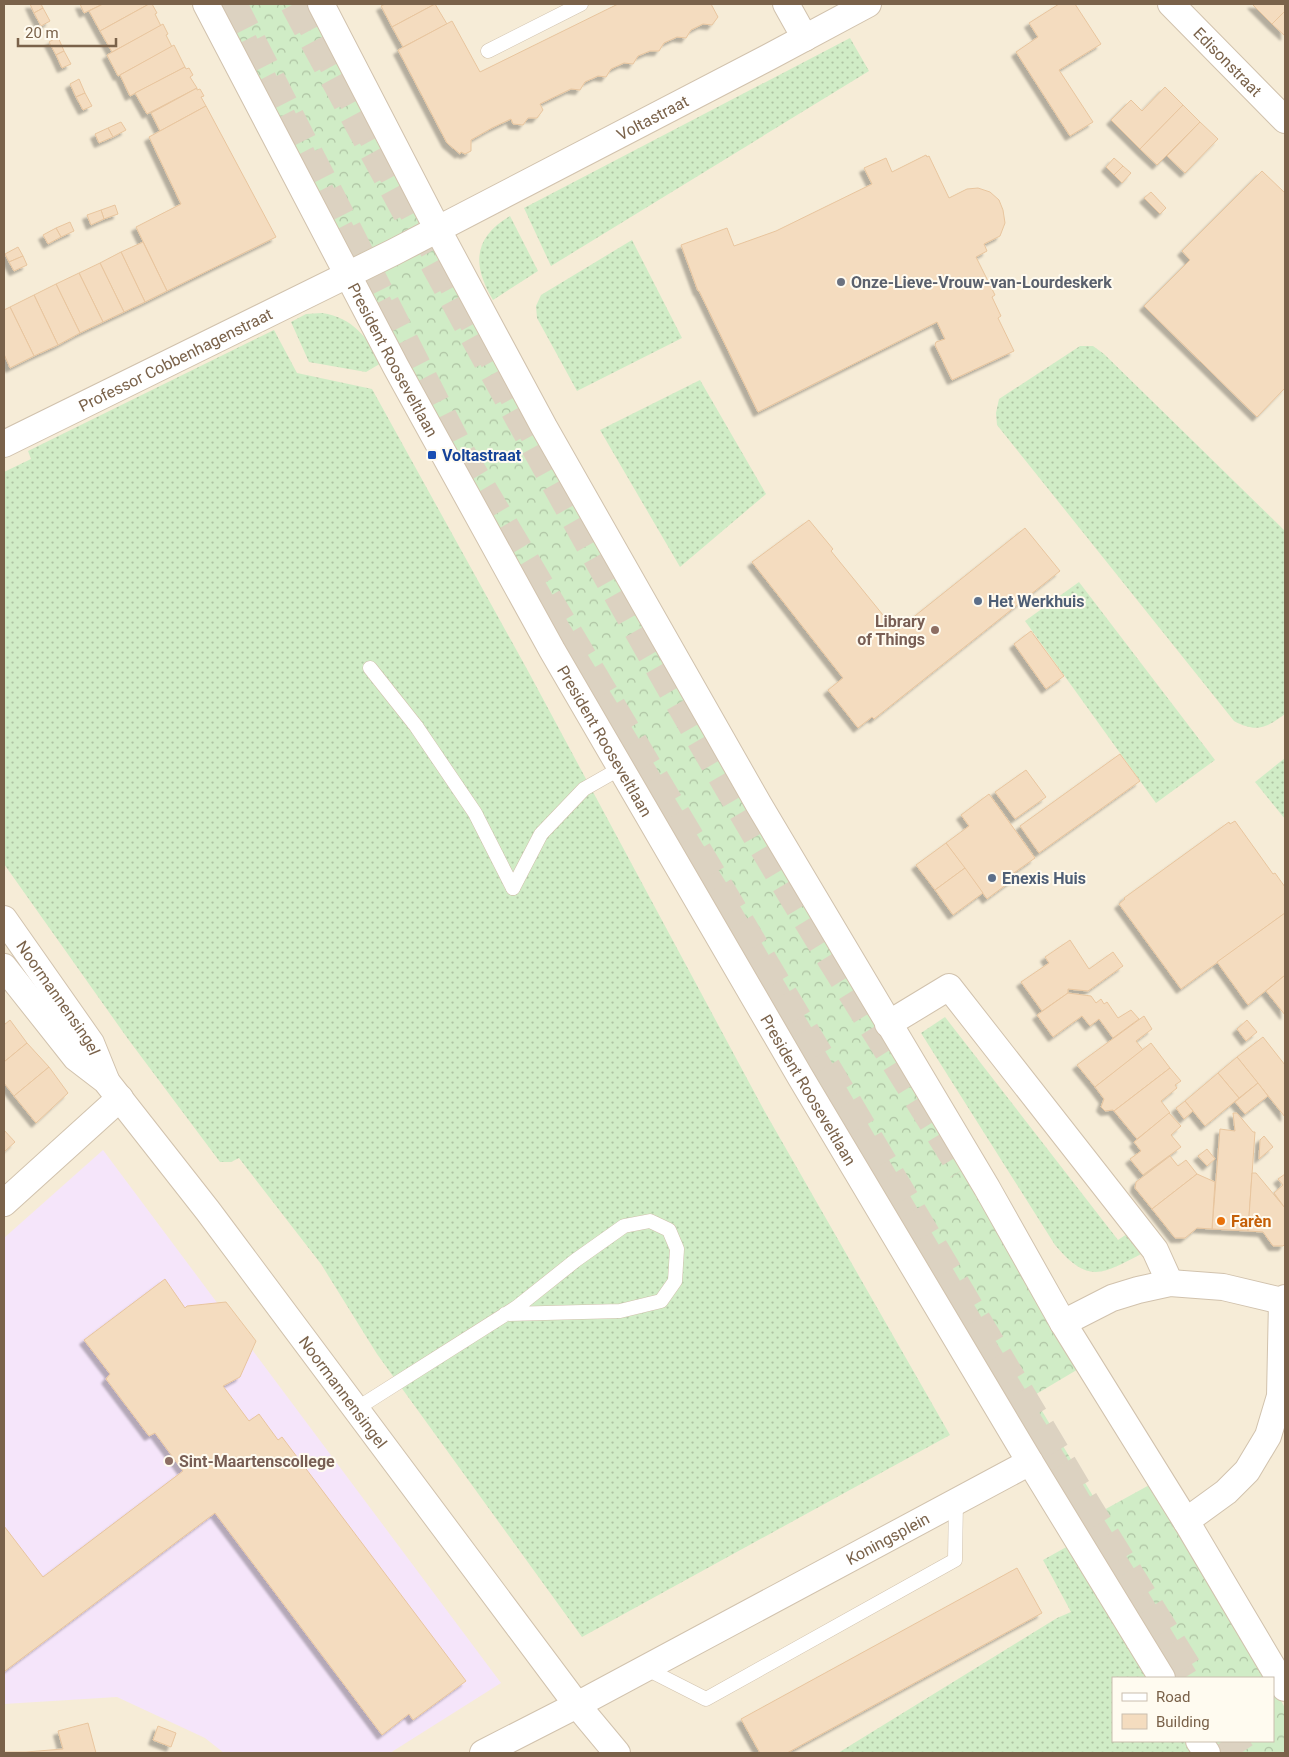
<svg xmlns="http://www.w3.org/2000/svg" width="1289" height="1757" font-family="Roboto,sans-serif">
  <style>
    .residential { fill: #f6ecd7; fill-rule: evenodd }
    .education { fill: #f5e5fa }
    .grass { fill: url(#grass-dots) }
    .forest { fill: url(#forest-crowns) }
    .building { fill: #f4dcbf; stroke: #e8c59e; filter: url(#shadow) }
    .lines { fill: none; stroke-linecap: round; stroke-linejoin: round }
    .trunk-tunnel { stroke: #dcd2c1; stroke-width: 28; stroke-dasharray: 28 14; stroke-linecap: butt }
    .motorway-tunnel { stroke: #dcd2c1; stroke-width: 28; stroke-dasharray: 28 14; stroke-linecap: butt }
    .service-casing { stroke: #d1c2ad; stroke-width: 15 }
    .minor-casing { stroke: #d1c2ad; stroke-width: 28 }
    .service { stroke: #fff; stroke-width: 14 }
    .minor { stroke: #fff; stroke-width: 26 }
    .worship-dot { fill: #6b7280; stroke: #fffbf0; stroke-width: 2 }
    .transit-dot { fill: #1a4fb4; stroke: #fffbf0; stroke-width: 2 }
    .service-dot { fill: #5c6f8a; stroke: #fffbf0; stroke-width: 2 }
    .education-dot { fill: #8d6e63; stroke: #fffbf0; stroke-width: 2 }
    .food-dot { fill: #e8710a; stroke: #fffbf0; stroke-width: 2 }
    .labels { text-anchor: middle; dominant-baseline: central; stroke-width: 4; stroke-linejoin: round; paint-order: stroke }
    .street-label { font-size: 16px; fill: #7a624a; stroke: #fffbf0 }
    .worship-label { font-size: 16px; font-weight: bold; fill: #5b616d; stroke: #fffbf0; text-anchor: start }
    .transit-label { font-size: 16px; font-weight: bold; fill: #164399; stroke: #fffbf0; text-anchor: start }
    .service-label { font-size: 16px; font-weight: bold; fill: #4e5e75; stroke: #fffbf0; text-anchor: start }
    .education-label { font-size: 16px; font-weight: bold; fill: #785e54; stroke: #fffbf0; text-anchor: end }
    .food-label { font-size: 16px; font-weight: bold; fill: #c56008; stroke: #fffbf0; text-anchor: start }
  </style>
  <defs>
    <pattern id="grass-dots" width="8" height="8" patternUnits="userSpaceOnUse" patternTransform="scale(1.25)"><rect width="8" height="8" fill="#d0ecc6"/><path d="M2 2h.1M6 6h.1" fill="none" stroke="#aec3a3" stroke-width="1.8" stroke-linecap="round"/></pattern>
    <pattern id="forest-crowns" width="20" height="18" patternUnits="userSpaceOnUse" patternTransform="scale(1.25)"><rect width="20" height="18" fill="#d0ecc6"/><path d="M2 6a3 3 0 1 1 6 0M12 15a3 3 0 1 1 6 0" fill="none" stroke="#aec3a3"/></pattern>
    <filter id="shadow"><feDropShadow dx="-4.5" dy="4.5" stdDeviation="1" flood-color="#0004"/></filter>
  </defs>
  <rect width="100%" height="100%" fill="#fdf8e9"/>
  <path class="residential" d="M4,4H1285V1753H4ZM1113,1678H1273V1741H1113Z"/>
  <path class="education" d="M103,1150L501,1683L390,1753H224L205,1738L117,1697L4,1704V1238Z"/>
  <g class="grass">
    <path d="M850,38L869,71L551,266L524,208Z"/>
    <path d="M510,216L538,271L493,300C472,265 473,238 510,216Z"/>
    <path d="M632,240L682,338L577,391L537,318L536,306L541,295Z"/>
    <path d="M322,313C354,318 365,337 383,362L366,372L309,362L291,322L306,314Z"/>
    <path d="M274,330L297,373L372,389L528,671L765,1112L950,1435L582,1637L377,1354L321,1264L239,1158L231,1162H220L128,1039L4,864V472L31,459L28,451Z"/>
    <path d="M1080,346H1093L1104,354L1285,531V714C1266,728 1256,733 1234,721L997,425L996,413L999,399Z"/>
    <path d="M700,380L766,494L680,567L600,430Z"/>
    <path d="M1079,582L1215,760L1156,803L1025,621Z"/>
    <path d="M1285,758V819L1255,782Z"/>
    <path d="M945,1017L1118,1240L1127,1234L1143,1253C1102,1274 1089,1285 1055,1245L921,1033Z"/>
    <path d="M1070,1545L1148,1678H1113V1741H1184L1191,1753H838L1057,1618L1071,1612L1043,1560Z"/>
  </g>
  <g class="forest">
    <path d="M217,4H308L1080,1368L1033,1396L1102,1511L1153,1483L1268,1678H1174L785,1029L563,646L407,362Z"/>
    <path d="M1273,1686L1285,1708V1753H1219L1211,1741H1273Z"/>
  </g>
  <g class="building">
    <path d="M30,4H41L43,8L34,13Z"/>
    <path d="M80,4H103L84,13Z"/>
    <path d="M103,4H149L100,31L89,11Z"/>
    <path d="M149,4H152L157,13L155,14L161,26L112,52L100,31Z"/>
    <path d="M385,4H435L392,27L381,6Z"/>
    <path d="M435,4L447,24L403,47L392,27Z"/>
    <path d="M618,4H711L718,17L712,25L703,24L691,30L686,38L677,37L664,43L659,51H650L638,56L633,64L624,63L611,69L606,77L598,76L585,82L580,90L571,89L540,104L543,110L537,118H528L523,125L513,124L511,119L492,128L471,140V151L465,154L461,152L460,154L447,143L398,50L452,21L480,72Z"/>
    <path d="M1059,4H1075L1101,44L1059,70L1093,122L1070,136L1016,52L1038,37L1029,23Z"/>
    <path d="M1252,4H1285V11L1272,24Z"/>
    <path d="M43,8L50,21L41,26L34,13Z"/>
    <path d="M1285,11V36L1272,24Z"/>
    <path d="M163,24L168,34L166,35L172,47L118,76L107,55Z"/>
    <path d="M58,37L64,51L56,55L49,42Z"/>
    <path d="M174,45L185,67L130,96L120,75Z"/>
    <path d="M64,51L71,64L62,68L56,55Z"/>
    <path d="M185,67L186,69L189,68L193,75L190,77L197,88L147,114L135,93Z"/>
    <path d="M79,79L85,93L76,97L70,84Z"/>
    <path d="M1165,87L1183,105L1140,149L1111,120L1131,100L1142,111Z"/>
    <path d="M197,88V90L200,89L204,96L201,97L206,106L160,131L151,113Z"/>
    <path d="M85,93L92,106L83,110L76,97Z"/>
    <path d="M1183,105L1200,122L1157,165L1140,149Z"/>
    <path d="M206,106L276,237L167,291L136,227L181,204L149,137Z"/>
    <path d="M121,122L126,130L113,137L108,128Z"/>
    <path d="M1200,122L1218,139L1185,173L1167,156Z"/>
    <path d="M108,128L113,137L99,143L95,134Z"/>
    <path d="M926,155L927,157L929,156L949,198L967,189L978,188L990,192L999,200L1003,210L1005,223L1000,236L984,244L987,251L976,257L995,295L992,297L1001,316L998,318L1014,351L952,380L935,345L936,342L945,339L937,322L758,412L699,291H698L681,245L727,228L734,246L776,231L872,184L864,168L886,158L892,172Z"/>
    <path d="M1114,158L1123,166L1114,175L1106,167Z"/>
    <path d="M1123,166L1131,173L1122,183L1114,175Z"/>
    <path d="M1262,171L1285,193V388L1257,417L1144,306L1190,260L1182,251Z"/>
    <path d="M1151,192L1166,208L1160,214L1144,198Z"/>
    <path d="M115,205L118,214L104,219L101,210Z"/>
    <path d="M101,210L104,219L91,225L87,215Z"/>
    <path d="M70,222L74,231L61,237L56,228Z"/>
    <path d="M56,228L61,237L48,244L43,235Z"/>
    <path d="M143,242L167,291L145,302L121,252Z"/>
    <path d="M18,247L23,256L9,262L5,254Z"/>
    <path d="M121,252L145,302L124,312L100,263Z"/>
    <path d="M23,256L27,265L14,271L9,262Z"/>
    <path d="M100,263L124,312L103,322L79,273Z"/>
    <path d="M79,273L103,322L80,333L56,284Z"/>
    <path d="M56,284L80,333L58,345L34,295Z"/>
    <path d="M34,295L58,345L34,356L10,307Z"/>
    <path d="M10,307L34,356L10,368L4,354V310Z"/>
    <path d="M809,520L833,549L831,551L896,631L1025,528L1060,571L874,719L872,717L858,728L828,690L843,678L752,562Z"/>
    <path d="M1031,631L1064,676L1046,689L1014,644Z"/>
    <path d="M1120,754L1140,781L1039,853L1020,826Z"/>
    <path d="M1026,770L1046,797L1015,819L995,792Z"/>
    <path d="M989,794L1035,858L1011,875L1014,879L987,899L946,843L969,826L961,815Z"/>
    <path d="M1235,821L1273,874L1275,873L1285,887V913L1181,989L1119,904L1125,899L1124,898L1160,872L1229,822L1230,824Z"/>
    <path d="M946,843L965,868L935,890L916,865Z"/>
    <path d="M965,868L983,893L953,915L935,890Z"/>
    <path d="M1285,913V977L1284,976L1248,1005L1217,962Z"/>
    <path d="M1070,940L1089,969L1113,952L1123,966L1088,991L1068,989V993L1042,1011L1021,982L1049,963L1045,957Z"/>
    <path d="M1284,976L1285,977V1015L1266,991Z"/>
    <path d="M1068,993L1091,996L1096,1003L1101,999L1104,1004L1107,1002L1118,1018L1131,1010L1139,1019L1113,1038L1099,1019L1090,1026L1082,1016L1053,1037L1037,1015Z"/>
    <path d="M1144,1016L1152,1029L1136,1041L1143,1050L1095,1087L1077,1065Z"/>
    <path d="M10,1020L27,1043L4,1062V1025Z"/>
    <path d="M1247,1020L1257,1032L1246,1041L1237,1029Z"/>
    <path d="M1263,1037L1285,1065V1117L1237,1057Z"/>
    <path d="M27,1043L49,1067L14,1096L4,1083V1062Z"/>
    <path d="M1151,1043L1170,1068L1114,1111L1113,1110L1105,1111L1101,1107L1104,1099L1095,1087Z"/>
    <path d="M1237,1057L1258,1083L1239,1098L1218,1073Z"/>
    <path d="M49,1067L68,1093L36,1123L14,1096Z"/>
    <path d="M1170,1068L1181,1081L1175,1085L1177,1088L1161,1101L1170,1113L1137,1139L1114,1111Z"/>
    <path d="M1218,1073L1239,1098L1205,1126L1185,1101Z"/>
    <path d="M1258,1083L1268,1096L1245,1114L1235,1102Z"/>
    <path d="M1185,1101L1193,1111L1184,1119L1176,1108Z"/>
    <path d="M1169,1113L1181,1126L1171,1135L1181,1147L1143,1175L1130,1159L1141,1151L1134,1142Z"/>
    <path d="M1233,1113H1237L1253,1132H1255L1248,1231L1212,1229L1220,1129L1235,1131Z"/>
    <path d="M4,1130L15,1142L4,1152Z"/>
    <path d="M1264,1136L1273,1147L1259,1159L1260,1140Z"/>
    <path d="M1207,1149L1215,1159L1207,1166L1198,1156Z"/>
    <path d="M1170,1156L1178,1166L1186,1160L1197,1174L1152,1209L1135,1188L1136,1182Z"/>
    <path d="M1252,1173H1256L1285,1208V1244L1283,1246H1273L1263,1232L1248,1231Z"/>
    <path d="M1197,1174L1215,1182L1212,1229L1197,1228L1185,1238H1175L1152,1209Z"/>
    <path d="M1285,1174V1208L1274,1193L1283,1185L1278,1179Z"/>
    <path d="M165,1279L185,1308L187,1306L226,1302L256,1341L240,1377L223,1386L249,1421L259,1414L278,1440L282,1437L466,1681L413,1720L409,1714L382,1735L215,1513L5,1671L4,1670V1526L43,1577L183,1471L155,1433L149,1436L106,1379L110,1374L84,1340Z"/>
    <path d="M1017,1568L1042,1613L787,1753H760L741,1719Z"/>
    <path d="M88,1723L96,1753H4V1752H26L63,1749L58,1731Z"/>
    <path d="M158,1726L176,1733L171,1747L153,1740Z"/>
  </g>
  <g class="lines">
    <g class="trunk-tunnel">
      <path d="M224,4L385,318"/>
      <path d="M300,4L542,449"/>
      <path d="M527,578L557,631L719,898L975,1334L1184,1678"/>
      <path d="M1223,1741L1231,1753"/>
    </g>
    <g class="motorway-tunnel">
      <path d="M233,4L462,454L1090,1510L1194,1678"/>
      <path d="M294,4C445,286 598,566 760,842C825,952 895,1061 962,1170"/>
      <path d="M1233,1741L1241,1753"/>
    </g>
    <defs>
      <g id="service">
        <path d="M488,51L581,4"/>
        <path d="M370,668L416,726L475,813L513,888"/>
        <path d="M513,888L541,834L584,789L621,768"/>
        <path d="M356,1409L517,1307L576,1260L624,1226L650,1221L669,1230L677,1249L675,1281L661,1301L620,1311L505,1314"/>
        <path d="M645,1668L706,1699L955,1560L956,1501"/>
      </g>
      <g id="minor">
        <path id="s1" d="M206,4L396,367L552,650L801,1078L1030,1462L1162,1678"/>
        <path d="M321,4L438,230L544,427L759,805L987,1188L1063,1323L1186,1521L1285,1688"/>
        <path d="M786,4L805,38"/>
        <path id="s2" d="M1171,4L1285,120"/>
        <path id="s3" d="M4,444L394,252L769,57L868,4"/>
        <path id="s4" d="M4,919L91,1043L106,1080"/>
        <path id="s5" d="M4,967L76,1058L106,1081L208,1211L577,1705L617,1753"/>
        <path d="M888,1024L949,987L1155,1250L1170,1283"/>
        <path d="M4,1203L120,1098"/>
        <path d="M1063,1323L1112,1298L1138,1290L1170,1283L1223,1287L1282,1301"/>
        <path d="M1186,1521L1226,1492L1247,1471L1268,1436L1280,1396L1282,1301L1285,1298"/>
        <path d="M1199,1741L1207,1753"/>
        <path id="s6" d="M483,1753L577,1705L1030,1462"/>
      </g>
    </defs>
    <use href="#service" class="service-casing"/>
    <use href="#minor" class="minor-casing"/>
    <use href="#service" class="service"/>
    <use href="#minor" class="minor"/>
  </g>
  <circle class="worship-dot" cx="841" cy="282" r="5"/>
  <rect class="transit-dot" x="427" y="450" width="10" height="10" rx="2.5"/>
  <g class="service-dot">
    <circle cx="978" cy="601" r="5"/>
    <circle cx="992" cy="878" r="5"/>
  </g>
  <g class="education-dot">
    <circle cx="935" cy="630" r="5"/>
    <circle cx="169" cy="1461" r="5"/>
  </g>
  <circle class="food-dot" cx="1221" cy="1221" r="5"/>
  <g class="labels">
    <g class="street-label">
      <text stroke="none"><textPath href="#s2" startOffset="81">Edisonstraat</textPath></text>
      <text stroke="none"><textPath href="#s3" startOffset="726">Voltastraat</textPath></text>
      <text stroke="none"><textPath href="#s3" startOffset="191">Professor Cobbenhagenstraat</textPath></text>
      <text stroke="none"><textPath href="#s1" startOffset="402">President Rooseveltlaan</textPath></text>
      <text stroke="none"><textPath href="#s1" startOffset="838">President Rooseveltlaan</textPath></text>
      <text stroke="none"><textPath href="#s4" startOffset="96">Noormannensingel</textPath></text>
      <text stroke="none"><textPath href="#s1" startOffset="1242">President Rooseveltlaan</textPath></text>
      <text stroke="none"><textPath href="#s5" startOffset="545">Noormannensingel</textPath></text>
      <text stroke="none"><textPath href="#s6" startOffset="458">Koningsplein</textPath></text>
    </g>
    <g class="worship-label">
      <text x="851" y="282">Onze-Lieve-Vrouw-van-Lourdeskerk</text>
    </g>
    <g class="transit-label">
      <text x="442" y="455">Voltastraat</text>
    </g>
    <g class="service-label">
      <text x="988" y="601">Het Werkhuis</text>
      <text x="1002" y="878">Enexis Huis</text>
    </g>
    <g class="education-label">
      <text x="925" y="621">Library<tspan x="925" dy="18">of Things</tspan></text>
      <text x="179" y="1461" text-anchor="start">Sint-Maartenscollege</text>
    </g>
    <g class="food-label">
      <text x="1231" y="1221">Farèn</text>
    </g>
  </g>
  <rect width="1289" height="1757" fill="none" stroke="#7a624a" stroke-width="10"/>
  <rect x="1112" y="1677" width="162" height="65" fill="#fffbf0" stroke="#cabeae"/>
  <rect x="1122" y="1693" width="25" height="8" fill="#ffffff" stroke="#cabeae"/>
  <text x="1156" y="1702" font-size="15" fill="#7a624a">Road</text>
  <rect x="1122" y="1714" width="25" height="15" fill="#f4dcbf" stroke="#cabeae"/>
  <text x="1156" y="1727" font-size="15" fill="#7a624a">Building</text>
  <path d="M18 38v8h98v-8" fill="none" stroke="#7a624a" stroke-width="2.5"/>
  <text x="25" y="38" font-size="15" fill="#7a624a" stroke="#fffbf0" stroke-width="4" paint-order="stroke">20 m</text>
</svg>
